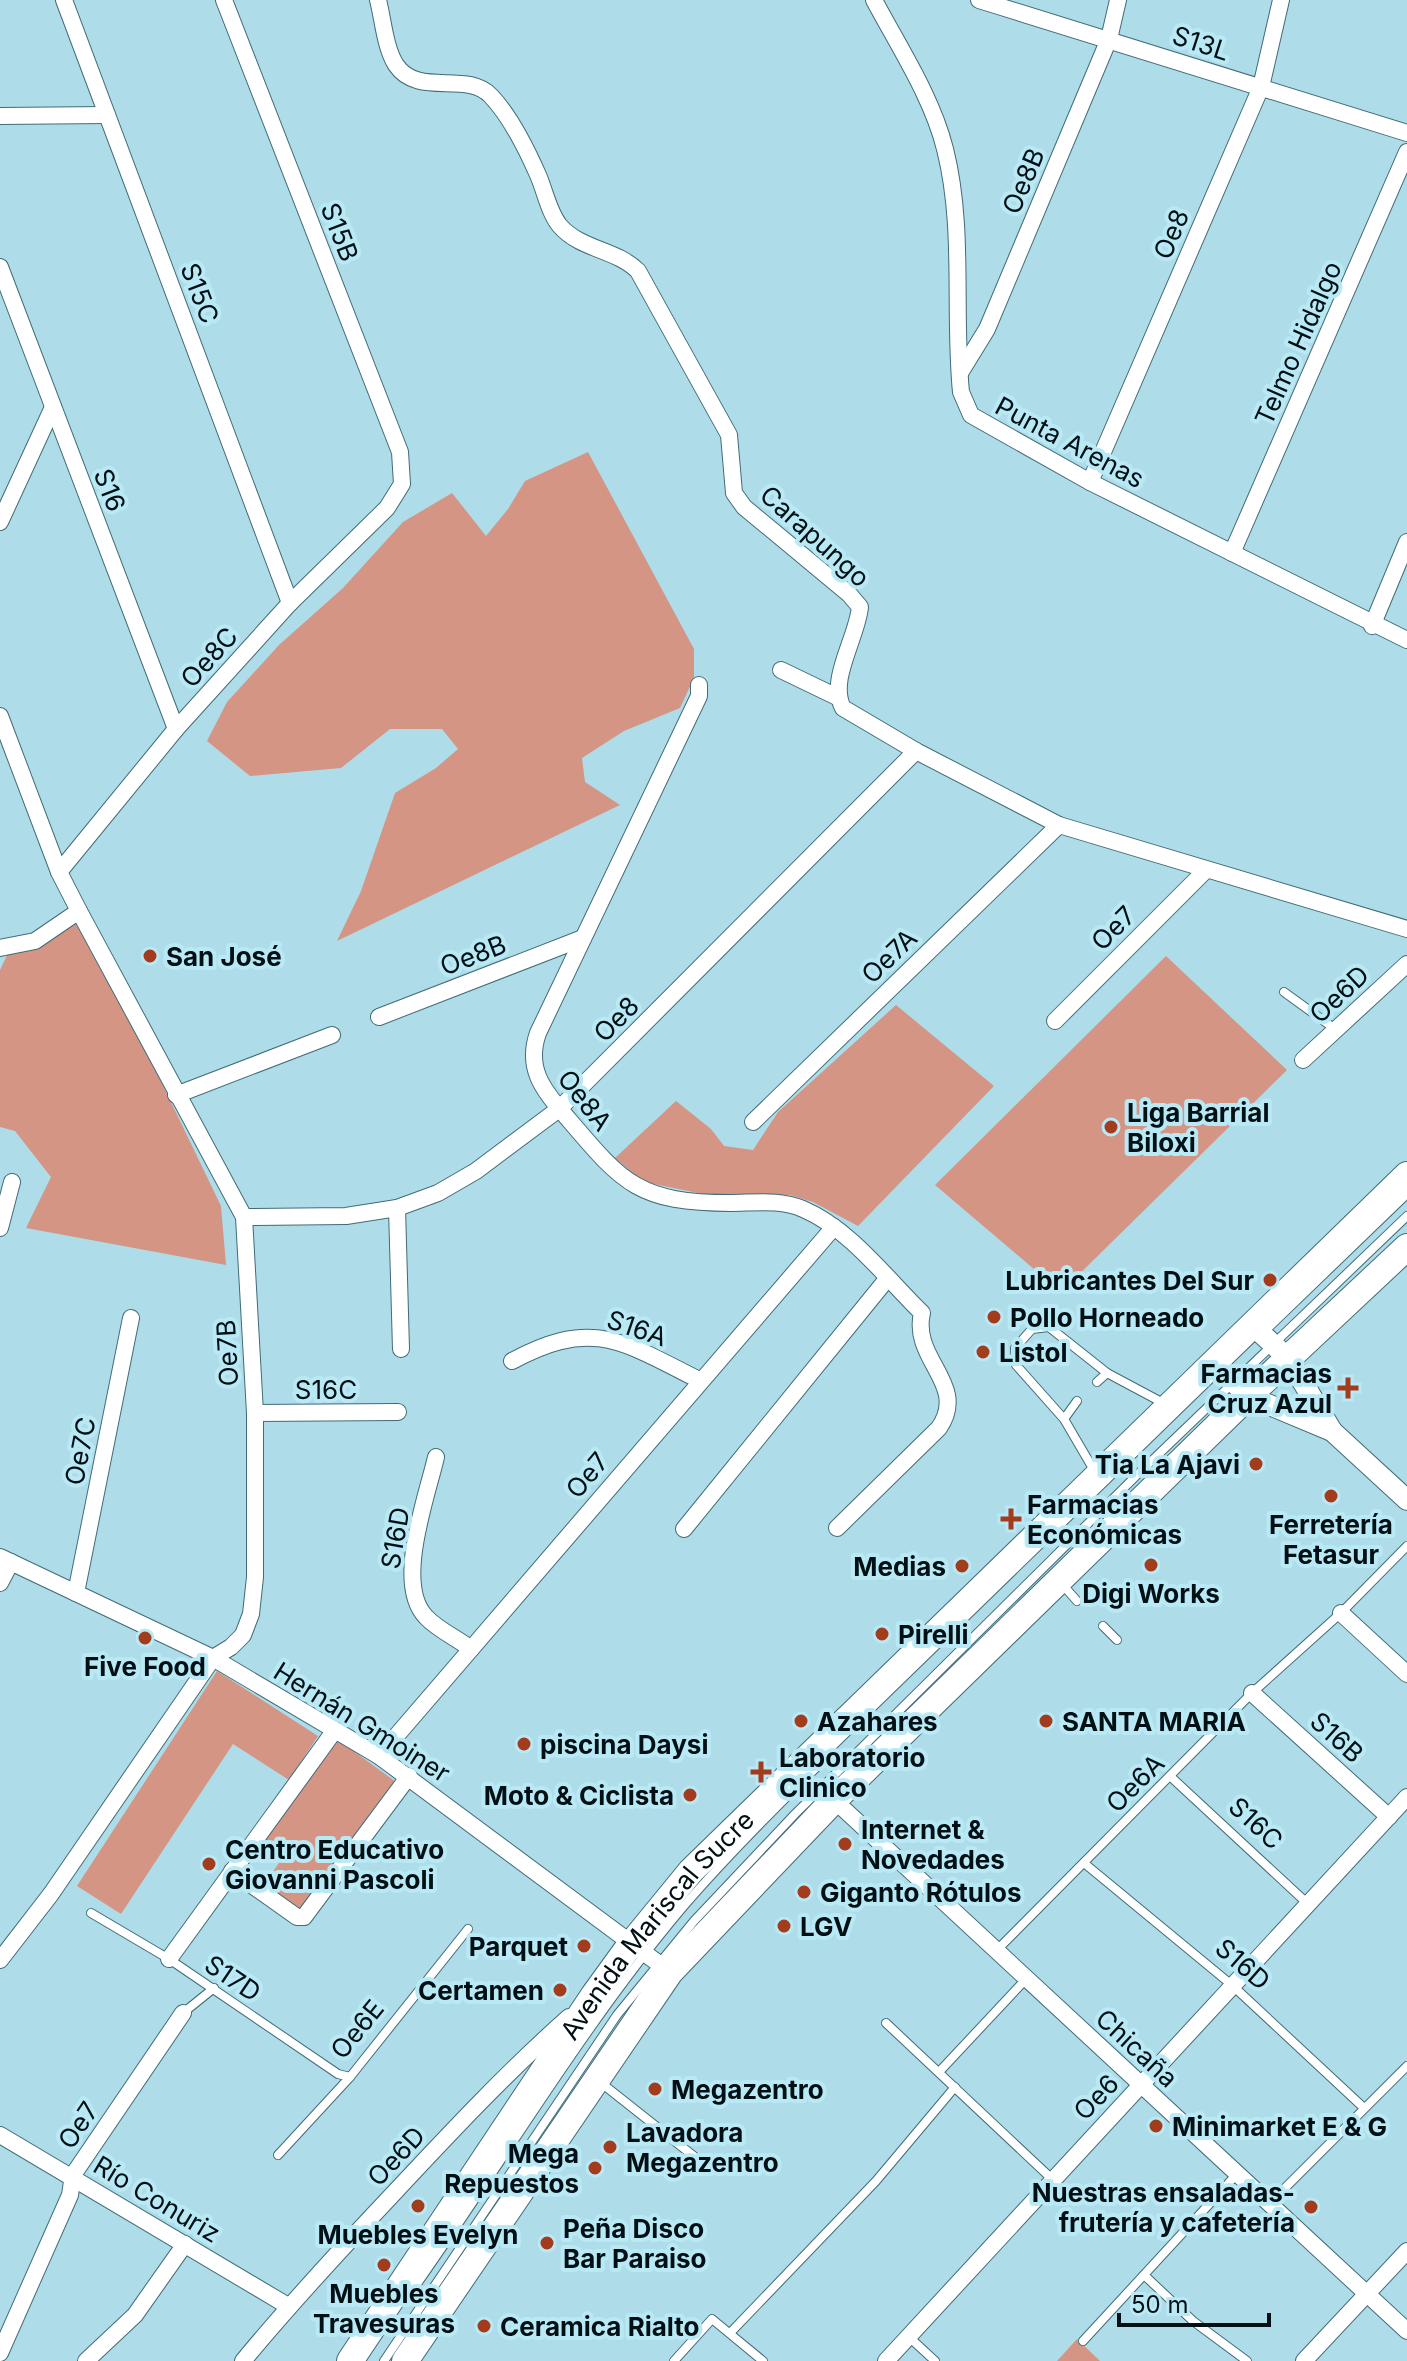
<svg xmlns="http://www.w3.org/2000/svg" width="1407" height="2361" font-family="Inter,sans-serif">
  <style>
    .green { fill: #d59584 }
    .lines { fill: none; stroke-linecap: round; stroke-linejoin: round }
    .service-casing { stroke: #416c77; stroke-width: 10 }
    .minor-casing { stroke: #416c77; stroke-width: 18 }
    .tertiary-casing { stroke: #416c77; stroke-width: 22 }
    .primary-casing { stroke: #416c77; stroke-width: 28 }
    .service { stroke: #fff; stroke-width: 8 }
    .minor { stroke: #fff; stroke-width: 16 }
    .tertiary { stroke: #fff; stroke-width: 20 }
    .primary { stroke: #fff; stroke-width: 26 }
    .poi-dot { fill: #a33b1d; stroke: #bae9f6; stroke-width: 3 }
    .labels { text-anchor: middle; dominant-baseline: central; stroke-width: 8; stroke-linejoin: round; paint-order: stroke }
    .street-label { font-size: 26px; fill: #011015; stroke: #bae9f6 }
    .poi-label { font-size: 26px; font-weight: bold; fill: #011015; stroke: #bae9f6; text-anchor: start }
  </style>
  <rect width="100%" height="100%" fill="#aedce9"/>
  <g class="green">
    <path d="M588,452L694,649V678L680,708L624,731L582,758L585,782L620,805L337,941L361,891L395,793L436,768L458,749L442,729H390L341,768L250,776L207,741L227,702L279,645L343,588L403,522L452,493L486,536L508,509L525,481Z"/>
    <path d="M79,911L221,1206L226,1265L26,1228L51,1177L15,1131L0,1127V970L10,949Z"/>
    <path d="M1166,956L1287,1070L1061,1292L935,1185Z"/>
    <path d="M896,1005L994,1086L858,1226L813,1202L790,1195L713,1196L644,1182L615,1158L676,1101L711,1129L724,1146L753,1150L778,1112Z"/>
    <path d="M217,1671L318,1736L289,1780L233,1744L121,1914L77,1886Z"/>
    <path d="M337,1739L396,1782L299,1916L261,1888L282,1859L261,1843Z"/>
    <path d="M1077,2339L1100,2361H1057Z"/>
  </g>
  <g class="lines">
    <defs>
      <g id="service">
        <path d="M1284,992L1335,1029"/>
        <path d="M1269,1327L1407,1194"/>
        <path d="M1097,1382L1107,1373L1167,1405"/>
        <path d="M1077,1401L1064,1419L1095,1472"/>
        <path d="M1064,1419L1016,1365L1015,1348L1032,1329L1049,1327L1107,1373"/>
        <path d="M1062,1584L1077,1601"/>
        <path d="M1103,1626L1117,1640"/>
        <path d="M1171,1777L1308,1904"/>
        <path d="M1084,1863L1233,1986L1364,2108"/>
        <path d="M91,1913L169,1959L338,2074L350,2077"/>
        <path d="M997,1950L1252,1693L1341,1613L1407,1546"/>
        <path d="M183,2013L214,1988"/>
        <path d="M886,2023L1052,2179"/>
        <path d="M939,2072L1027,1978"/>
        <path d="M600,2082L710,2169"/>
        <path d="M278,2155L350,2077L468,1929"/>
        <path d="M1270,2203L1407,2066"/>
        <path d="M1144,2275L1193,2321L1247,2361"/>
        <path d="M407,2298C499,2169 580,2029 683,1907C726,1857 774,1809 821,1763"/>
        <path d="M731,2332L876,2181L955,2087"/>
        <path d="M909,2337L935,2361"/>
        <path d="M1083,2341L1236,2175"/>
        <path d="M384,2361L617,2015L694,1921L795,1814L1140,1472L1407,1216"/>
        <path d="M674,2361L712,2319L763,2361"/>
      </g>
      <g id="minor">
        <path d="M64,0L290,603"/>
        <path d="M378,0C383,19 385,48 396,65C418,98 467,70 491,96C510,116 527,150 538,175C545,191 549,213 560,226C581,250 616,249 638,271L729,435L734,493L744,507L849,594L860,607C857,638 828,680 843,708L916,751L1059,825L1407,929"/>
        <path d="M874,0C899,47 932,97 945,149C965,228 953,312 961,392L971,415L1090,482L1407,640"/>
        <path d="M979,0L1407,133"/>
        <path d="M0,116L107,115"/>
        <path d="M0,267L176,729"/>
        <path d="M960,373L987,329L1109,39L1118,0"/>
        <path d="M1090,482L1261,87L1281,0"/>
        <path d="M0,522L53,407"/>
        <path d="M1232,553L1407,152"/>
        <path d="M1372,626L1407,542"/>
        <path d="M781,670L837,697"/>
        <path d="M699,685V696L538,1033C526,1067 542,1089 564,1114C622,1182 636,1203 731,1203C754,1203 781,1199 803,1209C850,1229 886,1278 922,1313C911,1360 969,1384 939,1428L837,1528"/>
        <path d="M0,716L59,872L79,911L244,1217L255,1413V1577L251,1614L243,1635L231,1647L213,1658L51,1894L0,1960"/>
        <path d="M59,872L176,729L290,603L387,508L402,484L400,452L224,0"/>
        <path d="M0,948L35,941L79,911"/>
        <path d="M379,1017L583,938"/>
        <path d="M1055,1021L1206,870"/>
        <path d="M1303,1060L1407,964"/>
        <path d="M176,1095L332,1035"/>
        <path d="M753,1122L1059,825"/>
        <path d="M397,1208L401,1349"/>
        <path d="M244,1217L346,1216L397,1208L438,1193L476,1171L559,1109L916,751"/>
        <path d="M0,1228L12,1182"/>
        <path d="M512,1361C593,1317 623,1342 699,1380"/>
        <path d="M255,1413L398,1412"/>
        <path d="M436,1457C427,1497 394,1584 426,1617C438,1630 457,1638 471,1649"/>
        <path d="M684,1529L887,1279"/>
        <path d="M0,1557L213,1658L379,1756L670,1972"/>
        <path d="M0,1583L11,1562"/>
        <path d="M76,1593L131,1318"/>
        <path d="M1341,1613L1407,1674"/>
        <path d="M1252,1693L1389,1817"/>
        <path d="M379,1756L834,1227"/>
        <path d="M834,1800L1407,2331"/>
        <path d="M232,1871L297,1917H304L409,1776"/>
        <path d="M169,1959L335,1730"/>
        <path d="M0,2135L288,2306"/>
        <path d="M0,2353L70,2195L73,2175L183,2013"/>
        <path d="M86,2361L135,2315L185,2244"/>
        <path d="M243,2361C291,2303 342,2248 393,2194C450,2133 507,2072 569,2017"/>
        <path d="M886,2361L1407,1797"/>
        <path d="M1304,2361L1407,2251"/>
      </g>
      <g id="tertiary">
        <path d="M1251,1324L1289,1359L1332,1431L1407,1500"/>
        <path d="M1212,1362L1248,1396L1332,1431"/>
      </g>
      <g id="primary">
        <path id="s1" d="M350,2361L594,1995L628,1948L691,1871L1407,1175"/>
        <path d="M405,2361L670,1972L834,1800L1248,1396L1407,1247"/>
      </g>
    </defs>
    <use href="#service" class="service-casing"/>
    <use href="#minor" class="minor-casing"/>
    <use href="#tertiary" class="tertiary-casing"/>
    <use href="#primary" class="primary-casing"/>
    <use href="#service" class="service"/>
    <use href="#minor" class="minor"/>
    <use href="#tertiary" class="tertiary"/>
    <use href="#primary" class="primary"/>
  </g>
  <g class="poi-dot">
    <circle cx="150" cy="956" r="8"/>
    <circle cx="1111" cy="1127" r="8"/>
    <circle cx="1270" cy="1280" r="8"/>
    <circle cx="994" cy="1317" r="8"/>
    <circle cx="983" cy="1352" r="8"/>
    <path d="M1344 1376h8v8h8v8h-8v8h-8v-8h-8v-8h8z"/>
    <circle cx="1256" cy="1464" r="8"/>
    <circle cx="1331" cy="1496" r="8"/>
    <path d="M1007 1507h8v8h8v8h-8v8h-8v-8h-8v-8h8z"/>
    <circle cx="1151" cy="1565" r="8"/>
    <circle cx="962" cy="1566" r="8"/>
    <circle cx="882" cy="1634" r="8"/>
    <circle cx="145" cy="1638" r="8"/>
    <circle cx="801" cy="1721" r="8"/>
    <circle cx="1046" cy="1721" r="8"/>
    <circle cx="524" cy="1744" r="8"/>
    <path d="M757 1760h8v8h8v8h-8v8h-8v-8h-8v-8h8z"/>
    <circle cx="690" cy="1795" r="8"/>
    <circle cx="845" cy="1844" r="8"/>
    <circle cx="209" cy="1864" r="8"/>
    <circle cx="804" cy="1892" r="8"/>
    <circle cx="784" cy="1926" r="8"/>
    <circle cx="584" cy="1946" r="8"/>
    <circle cx="560" cy="1990" r="8"/>
    <circle cx="655" cy="2089" r="8"/>
    <circle cx="1156" cy="2126" r="8"/>
    <circle cx="610" cy="2147" r="8"/>
    <circle cx="595" cy="2168" r="8"/>
    <circle cx="418" cy="2206" r="8"/>
    <circle cx="1311" cy="2207" r="8"/>
    <circle cx="547" cy="2243" r="8"/>
    <circle cx="384" cy="2265" r="8"/>
    <circle cx="484" cy="2326" r="8"/>
  </g>
  <g class="labels">
    <g class="street-label">
      <text transform="translate(1201 43) rotate(18)">S13L</text>
      <text transform="translate(1023 181) rotate(-67)">Oe8B</text>
      <text transform="translate(340 232) rotate(69)">S15B</text>
      <text transform="translate(1171 234) rotate(-67)">Oe8</text>
      <text transform="translate(200 293) rotate(69)">S15C</text>
      <text transform="translate(1298 343) rotate(-66)">Telmo Hidalgo</text>
      <text transform="translate(1070 442) rotate(28)">Punta Arenas</text>
      <text transform="translate(110 490) rotate(69)">S16</text>
      <text transform="translate(815 536) rotate(42)">Carapungo</text>
      <text transform="translate(209 657) rotate(-48)">Oe8C</text>
      <text transform="translate(1113 928) rotate(-45)">Oe7</text>
      <text transform="translate(473 955) rotate(-21)">Oe8B</text>
      <text transform="translate(889 956) rotate(-44)">Oe7A</text>
      <text transform="translate(1339 994) rotate(-43)">Oe6D</text>
      <text transform="translate(616 1019) rotate(-45)">Oe8</text>
      <text transform="translate(585 1100) rotate(52)">Oe8A</text>
      <text transform="translate(637 1328) rotate(19)">S16A</text>
      <text transform="translate(227 1353) rotate(-93)">Oe7B</text>
      <text x="326" y="1389">S16C</text>
      <text transform="translate(80 1451) rotate(-79)">Oe7C</text>
      <text transform="translate(587 1475) rotate(-50)">Oe7</text>
      <text transform="translate(395 1538) rotate(-80)">S16D</text>
      <text transform="translate(362 1722) rotate(32)">Hernán Gmoiner</text>
      <text transform="translate(1337 1737) rotate(42)">S16B</text>
      <text transform="translate(1135 1783) rotate(-45)">Oe6A</text>
      <text transform="translate(1256 1823) rotate(43)">S16C</text>
      <text stroke="none"><textPath href="#s1" startOffset="534">Avenida Mariscal Sucre</textPath></text>
      <text transform="translate(1243 1964) rotate(41)">S16D</text>
      <text transform="translate(233 1978) rotate(34)">S17D</text>
      <text transform="translate(357 2029) rotate(-51)">Oe6E</text>
      <text transform="translate(1137 2048) rotate(43)">Chicaña</text>
      <text transform="translate(1096 2097) rotate(-46)">Oe6</text>
      <text transform="translate(78 2125) rotate(-56)">Oe7</text>
      <text transform="translate(396 2156) rotate(-47)">Oe6D</text>
      <text transform="translate(157 2199) rotate(31)">Río Conuriz</text>
    </g>
    <g class="poi-label">
      <text x="166" y="956">San José</text>
      <text x="1127" y="1112">Liga Barrial<tspan x="1127" dy="30">Biloxi</tspan></text>
      <text x="1254" y="1280" text-anchor="end">Lubricantes Del Sur</text>
      <text x="1010" y="1317">Pollo Horneado</text>
      <text x="999" y="1352">Listol</text>
      <text x="1332" y="1373" text-anchor="end">Farmacias<tspan x="1332" dy="30">Cruz Azul</tspan></text>
      <text x="1240" y="1464" text-anchor="end">Tia La Ajavi</text>
      <text x="1027" y="1504">Farmacias<tspan x="1027" dy="30">Económicas</tspan></text>
      <text x="1331" y="1524" text-anchor="middle">Ferretería<tspan x="1331" dy="30">Fetasur</tspan></text>
      <text x="946" y="1566" text-anchor="end">Medias</text>
      <text x="1151" y="1593" text-anchor="middle">Digi Works</text>
      <text x="898" y="1634">Pirelli</text>
      <text x="145" y="1666" text-anchor="middle">Five Food</text>
      <text x="817" y="1721">Azahares</text>
      <text x="1062" y="1721">SANTA MARIA</text>
      <text x="540" y="1744">piscina Daysi</text>
      <text x="779" y="1757">Laboratorio<tspan x="779" dy="30">Clinico</tspan></text>
      <text x="674" y="1795" text-anchor="end">Moto &amp; Ciclista</text>
      <text x="861" y="1829">Internet &amp;<tspan x="861" dy="30">Novedades</tspan></text>
      <text x="225" y="1849">Centro Educativo<tspan x="225" dy="30">Giovanni Pascoli</tspan></text>
      <text x="820" y="1892">Giganto Rótulos</text>
      <text x="800" y="1926">LGV</text>
      <text x="568" y="1946" text-anchor="end">Parquet</text>
      <text x="544" y="1990" text-anchor="end">Certamen</text>
      <text x="671" y="2089">Megazentro</text>
      <text x="1172" y="2126">Minimarket E &amp; G</text>
      <text x="626" y="2132">Lavadora<tspan x="626" dy="30">Megazentro</tspan></text>
      <text x="579" y="2153" text-anchor="end">Mega<tspan x="579" dy="30">Repuestos</tspan></text>
      <text x="1295" y="2192" text-anchor="end">Nuestras ensaladas-<tspan x="1295" dy="30">frutería y cafetería</tspan></text>
      <text x="563" y="2228">Peña Disco<tspan x="563" dy="30">Bar Paraiso</tspan></text>
      <text x="418" y="2234" text-anchor="middle">Muebles Evelyn</text>
      <text x="384" y="2293" text-anchor="middle">Muebles<tspan x="384" dy="30">Travesuras</tspan></text>
      <text x="500" y="2326">Ceramica Rialto</text>
    </g>
  </g>
  <path d="M1119 2313v12h150v-12" fill="none" stroke="#011015" stroke-width="4"/>
  <text x="1131" y="2313" font-size="24" fill="#011015" stroke="#bae9f6" stroke-width="6" paint-order="stroke">50 m</text>
</svg>
